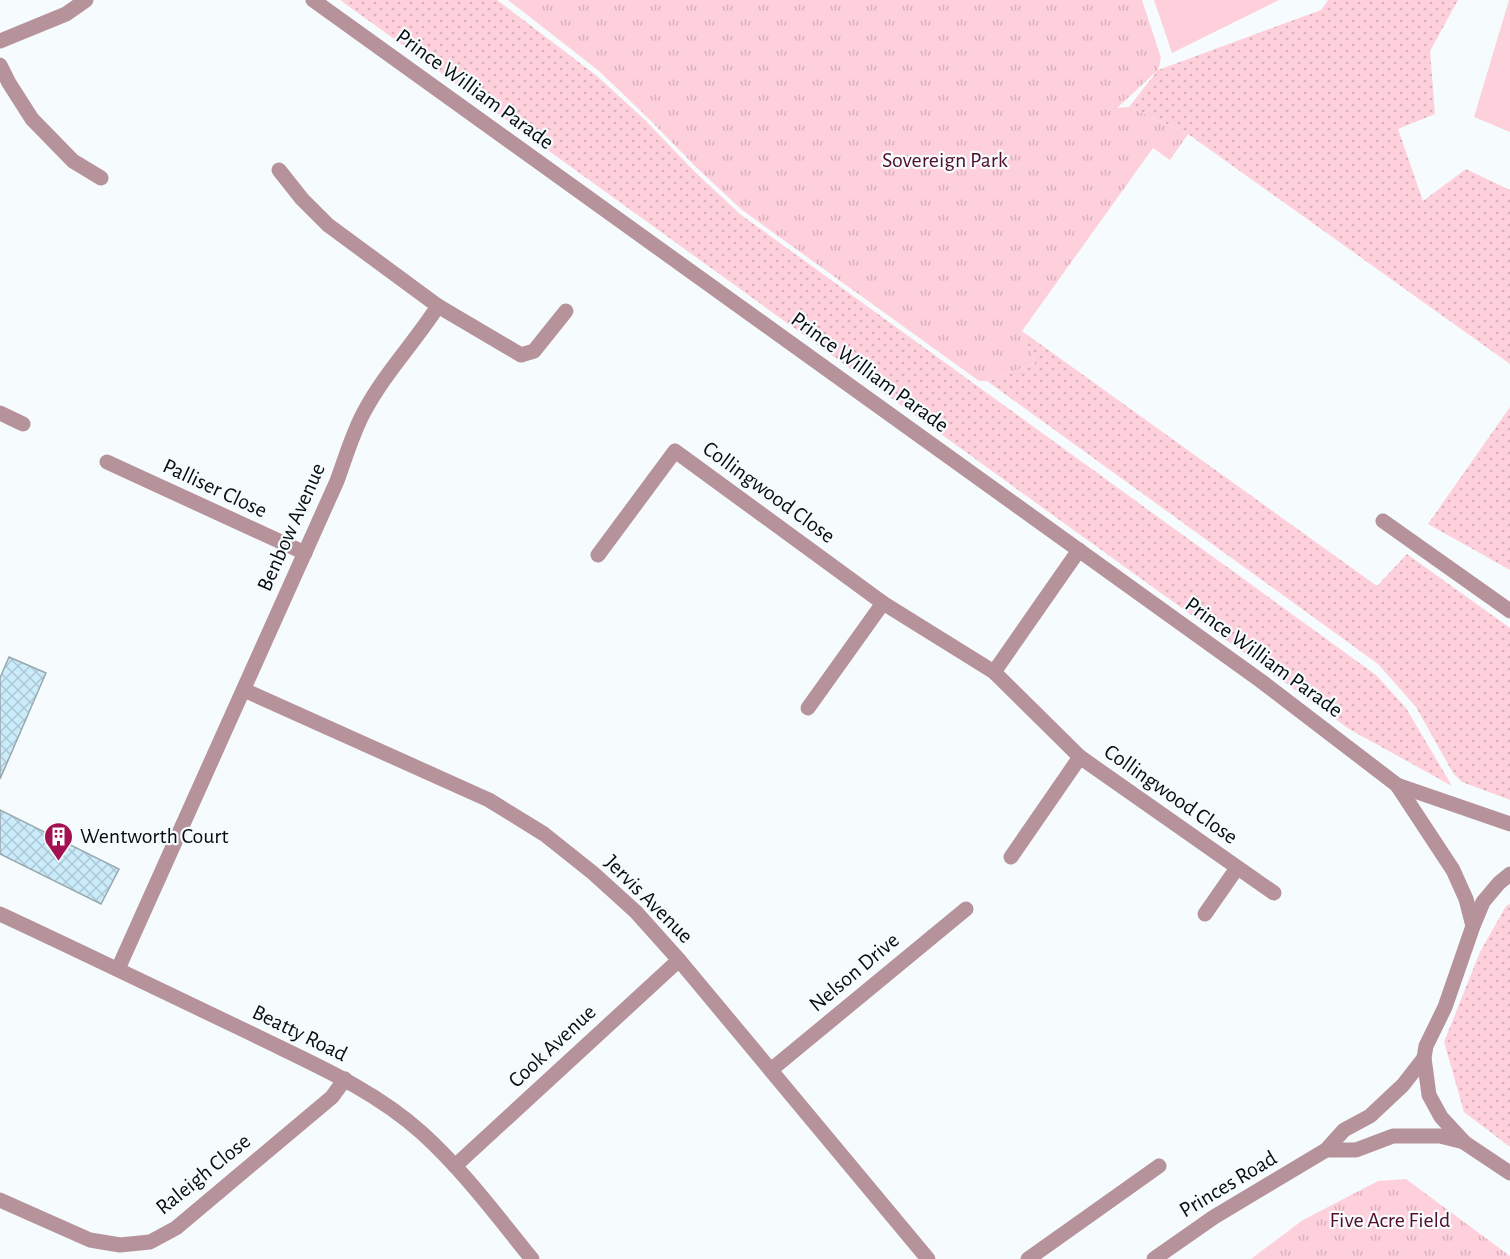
<svg xmlns="http://www.w3.org/2000/svg" width="1510" height="1259" font-family="'Alegreya Sans',sans-serif">
  <style>
    .grass { fill: url(#grass-dots) }
    .park { fill: url(#park-tufts) }
    .garden { fill: #fed0db }
    .building { fill: url(#building-cross-hatch); stroke: #99a8ae; stroke-width: 1.5 }
    .lines { fill: none; stroke-linecap: round; stroke-linejoin: round }
    .minor { stroke: #b6929b; stroke-width: 15 }
    .labels { text-anchor: middle; dominant-baseline: central; stroke-width: 4.5; stroke-linejoin: round; paint-order: stroke }
    .street-label { font-size: 22px; fill: #080d0f; stroke: #f6fcfe }
    .park-label { font-size: 22px; fill: #530d2a; stroke: #f6fcfe }
    .poi-label { font-size: 22px; fill: #080d0f; stroke: #f6fcfe; text-anchor: start }
  </style>
  <defs>
    <pattern id="grass-dots" width="8" height="8" patternUnits="userSpaceOnUse" patternTransform="scale(1.5)"><rect width="8" height="8" fill="#fed0db"/><path d="M2 2h.1M6 6h.1" fill="none" stroke="#d8b1bb" stroke-width="1.8" stroke-linecap="round"/></pattern>
    <pattern id="park-tufts" width="24" height="20" patternUnits="userSpaceOnUse" patternTransform="scale(1.5)"><rect width="24" height="20" fill="#fed0db"/><path d="M3 7l-1-3M5 7V3M7 7l1-3M15 17l-1-3M17 17v-4M19 17l1-3" fill="none" stroke="#d8b1bb"/></pattern>
    <pattern id="building-cross-hatch" width="8" height="8" patternUnits="userSpaceOnUse" patternTransform="scale(1.5)"><rect width="8" height="8" fill="#caebf9"/><path d="M0 0l8 8M0 8l8-8" fill="none" stroke="#acc8d4"/></pattern>
  </defs>
  <rect width="100%" height="100%" fill="#f6fcfe"/>
  <g class="grass">
    <path d="M340,0H497L597,76L645,120L694,171L740,214L1376,675L1406,708L1452,786L1349,729Z"/>
    <path d="M1328,0H1458L1430,51L1435,114L1398,129L1423,201L1466,169L1510,190V364L1188,134L1129,107L1158,70L1321,10Z"/>
    <path d="M1022,331L1377,586L1407,554L1510,628V800L1462,782L1453,773L1416,707L1378,664L987,381L1035,363Z"/>
    <path d="M1510,407V570L1428,524Z"/>
    <path d="M1510,904V1147L1464,1112L1444,1042L1480,952L1506,906Z"/>
  </g>
  <g class="park">
    <path d="M508,0H1142L1161,58L1158,70L1117,108L1129,107L1188,134L1170,160L1153,148L1022,331L1035,363L987,381H979L742,210L698,169L647,117L599,71Z"/>
    <path d="M1406,1179L1510,1256V1259H1251L1303,1220L1378,1181Z"/>
  </g>
  <g class="garden">
    <path d="M1154,0H1279L1172,53Z"/>
    <path d="M1509,0H1510V132L1474,117Z"/>
  </g>
  <g class="building">
    <path d="M9,657L46,673L0,779V678Z"/>
    <path d="M0,810L119,869L101,904L0,854Z"/>
  </g>
  <g class="lines">
    <g class="minor">
      <path d="M313,0L1261,681L1397,785L1510,824"/>
      <path d="M0,41L66,14L86,0"/>
      <path d="M0,65L9,83L32,119L73,161L101,178"/>
      <path d="M438,306L521,355L534,351L566,311"/>
      <path d="M0,413L23,424"/>
      <path d="M107,462L305,553"/>
      <path d="M1383,521L1510,611"/>
      <path d="M598,555L675,451L883,603L994,672L1080,757L1274,893"/>
      <path d="M994,672L1079,550"/>
      <path d="M244,690L489,800L544,834L593,873L636,912L679,960L928,1259"/>
      <path d="M808,708L883,603"/>
      <path d="M1397,785L1453,870L1466,899L1473,926"/>
      <path d="M1011,857L1080,757"/>
      <path d="M1510,874L1499,883L1483,902L1473,926L1445,1007L1426,1046L1424,1058L1429,1095L1441,1117L1465,1143L1510,1173"/>
      <path d="M0,914C82,952 164,992 246,1031C306,1061 371,1087 422,1133C463,1170 497,1216 532,1259"/>
      <path d="M1205,914L1237,868"/>
      <path d="M118,969L337,481C345,459 353,432 364,412C384,374 415,342 438,306L328,225L302,199L279,170"/>
      <path d="M772,1069L966,909"/>
      <path d="M1326,1150H1356L1393,1136H1440L1464,1142"/>
      <path d="M455,1166L679,960"/>
      <path d="M0,1200L90,1240L120,1245L150,1242L176,1228L332,1097L345,1079"/>
      <path d="M1028,1259L1159,1166"/>
      <path d="M1154,1259L1214,1217L1326,1150L1344,1130L1370,1116L1403,1085L1424,1058"/>
    </g>
  </g>
  <defs>
    <symbol id="building-pin" viewBox="-11 -11 22 30"><path d="M0 17L-7.5 6A9.5 9.5 0 1 1 7.5 6Z" fill="#a31153" stroke="#f6fcfe"/><path d="M-4-6H4V6H1V3H-1V6H-4ZM-2.5-4.3h1.7v1.8h-1.7ZM.8-4.3h1.7v1.8H.8ZM-2.5-1h1.7V.8h-1.7ZM.8-1h1.7V.8H.8Z" fill="#fff"/></symbol>
  </defs>
  <g fill-rule="evenodd">
    <use href="#building-pin" x="42" y="820" width="33" height="45"/>
  </g>
  <g class="labels">
    <g class="street-label">
      <text transform="translate(475 89) rotate(36)">Prince William Parade</text>
      <text transform="translate(870 372) rotate(36)">Prince William Parade</text>
      <text transform="translate(215 488) rotate(25)">Palliser Close</text>
      <text transform="translate(769 492) rotate(36)">Collingwood Close</text>
      <text transform="translate(291 527) rotate(-66)">Benbow Avenue</text>
      <text transform="translate(1264 657) rotate(36)">Prince William Parade</text>
      <text transform="translate(1171 794) rotate(35)">Collingwood Close</text>
      <text transform="translate(649 899) rotate(45)">Jervis Avenue</text>
      <text transform="translate(854 972) rotate(-40)">Nelson Drive</text>
      <text transform="translate(300 1033) rotate(26)">Beatty Road</text>
      <text transform="translate(552 1046) rotate(-43)">Cook Avenue</text>
      <text transform="translate(203 1174) rotate(-39)">Raleigh Close</text>
      <text transform="translate(1228 1184) rotate(-31)">Princes Road</text>
    </g>
    <g class="park-label">
      <text x="945" y="160">Sovereign Park</text>
      <text x="1390" y="1220">Five Acre Field</text>
    </g>
    <g class="poi-label">
      <text x="80" y="836">Wentworth Court</text>
    </g>
  </g>
</svg>
